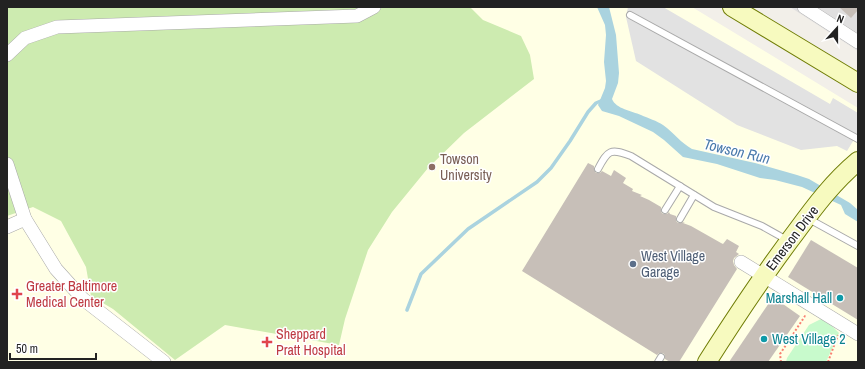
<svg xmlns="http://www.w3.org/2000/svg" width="865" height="369" font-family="'Archivo Narrow',sans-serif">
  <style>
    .residential { fill: #e0dfdf }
    .education { fill: #ffffe5 }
    .grass { fill: #cdebb0 }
    .park { fill: #c8facc }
    .parking { fill: #e2e2e2 }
    .water { fill: #aad3df }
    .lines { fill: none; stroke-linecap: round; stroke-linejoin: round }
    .stream { stroke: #aad3df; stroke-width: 3.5 }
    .building { fill: #c7bfb8 }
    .lane-casing { stroke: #a9a9a9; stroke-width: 8 }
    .street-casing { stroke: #a9a9a9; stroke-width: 14 }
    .secondary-casing { stroke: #707d05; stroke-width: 20 }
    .path { stroke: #fa8072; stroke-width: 2; stroke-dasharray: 2 2; stroke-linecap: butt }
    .lane { stroke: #fff; stroke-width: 6 }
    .street { stroke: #fff; stroke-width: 13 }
    .secondary { stroke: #f7fabf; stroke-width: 18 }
    .education-dot { fill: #8d6e63; stroke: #fff; stroke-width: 1.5 }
    .service-dot { fill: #5c6f8a; stroke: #fff; stroke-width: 1.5 }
    .health-dot { fill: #e0444e; stroke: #fff; stroke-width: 1.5 }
    .culture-dot { fill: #0f9aa8; stroke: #fff; stroke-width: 1.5 }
    .labels { text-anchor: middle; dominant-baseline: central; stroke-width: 3; stroke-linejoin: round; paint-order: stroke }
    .education-label { font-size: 14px; fill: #785e54; stroke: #fff; text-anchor: start }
    .street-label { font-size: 14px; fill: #222; stroke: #fff }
    .service-label { font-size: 14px; fill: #4e5e75; stroke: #fff; text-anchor: start }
    .health-label { font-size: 14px; fill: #be3a42; stroke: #fff; text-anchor: start }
    .culture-label { font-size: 14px; fill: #0d838f; stroke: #fff; text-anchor: end }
    .water-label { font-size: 15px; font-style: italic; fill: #4a7aab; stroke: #fff }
  </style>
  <rect width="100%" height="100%" fill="#f2efe9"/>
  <path class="residential" d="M790,7H858V51Z"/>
  <path class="education" d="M7,7H692L858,108V362H7Z"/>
  <path class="grass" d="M7,7H470L483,20L521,36L530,55L534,79L464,133L428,168L392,212L368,250L345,319L339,345L225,325L175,360L113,309L91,296L86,267L61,221L33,207L7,216Z"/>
  <path class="park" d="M821,319L831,325L839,333L826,362H786L787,358L809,325Z"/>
  <path class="parking" d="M628,7H663L830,104L833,98L858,113V133L847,151L837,146L801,150L737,125L636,61L626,17Z"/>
  <path class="water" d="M597,7H609L616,35L619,73L618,83L612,99C616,109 632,111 641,115C648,118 657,121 663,125C674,133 681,143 692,149L755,163L797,175L809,179L850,203L858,210V222L845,214L841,205L802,187L775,180L760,178L717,164L683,157L664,140L653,132L619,116L602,111L598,105L605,88L606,81L604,62L606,35L605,25Z"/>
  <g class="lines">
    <path class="stream" d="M407,310L421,274L468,229L537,182L551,168L570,141L588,112L596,103L603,100"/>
  </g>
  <g class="building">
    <path d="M839,7H858V10L851,18Z"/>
    <path d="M588,163L594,166V170L596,173H600L602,171L611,176L614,170L626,178L623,183L633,189L632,191L642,195L640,196L649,200L661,207V212L663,214H667L669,212L670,214L676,216V221L678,223L685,222L683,223L691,226L721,243L723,244L727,239L739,246L736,252L739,254L734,258L733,261L734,265L737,269L679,362H670L665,359V355L663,353H659L657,355L522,271Z"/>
    <path d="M811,240L858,268V320L788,277Z"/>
    <path d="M773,297L800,316L768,362H729Z"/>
  </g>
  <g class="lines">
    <defs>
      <g id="lane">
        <path d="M630,15L858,139"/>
        <path d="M598,169C608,150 610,148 631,156L714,207L762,226L787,240"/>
        <path d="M665,210L680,186"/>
        <path d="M680,219L694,195"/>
        <path d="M809,219L858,246"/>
        <path d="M658,362L661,357"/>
      </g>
      <g id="street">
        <path d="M804,7L858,42"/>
        <path d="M7,55L25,38L57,27L357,16L374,7"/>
        <path d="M7,164L25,219L56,269L83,299L164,362"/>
        <path d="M7,227L25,219"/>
        <path d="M741,262L858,334"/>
      </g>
      <g id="secondary">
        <path d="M732,7L858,83"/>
        <path d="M707,362C735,318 764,274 796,232C815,206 833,182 858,161"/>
      </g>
    </defs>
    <use href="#lane" class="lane-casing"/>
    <use href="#street" class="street-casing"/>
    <use href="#secondary" class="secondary-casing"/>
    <g class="path">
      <path d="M781,362L780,354L805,316H806"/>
      <path d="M828,362L838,335"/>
    </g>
    <use href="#lane" class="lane"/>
    <use href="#street" class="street"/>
    <use href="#secondary" class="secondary"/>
  </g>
  <circle class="education-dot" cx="432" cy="167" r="4"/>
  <circle class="service-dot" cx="633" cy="264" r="4"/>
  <g class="health-dot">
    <path d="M15 288h4v4h4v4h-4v4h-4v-4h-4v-4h4z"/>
    <path d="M265 336h4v4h4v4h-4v4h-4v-4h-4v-4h4z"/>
  </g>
  <g class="culture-dot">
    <circle cx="840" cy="298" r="4"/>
    <circle cx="764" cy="339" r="4"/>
  </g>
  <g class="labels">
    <g class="education-label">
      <text x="440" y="159">Towson<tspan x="440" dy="16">University</tspan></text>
    </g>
    <g class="street-label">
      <text transform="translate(792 238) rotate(-53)">Emerson Drive</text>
    </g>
    <g class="service-label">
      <text x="641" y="256">West Village<tspan x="641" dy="16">Garage</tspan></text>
    </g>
    <g class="health-label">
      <text x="26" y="286">Greater Baltimore<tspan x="26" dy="16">Medical Center</tspan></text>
      <text x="276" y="334">Sheppard<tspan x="276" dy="16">Pratt Hospital</tspan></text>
    </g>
    <g class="culture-label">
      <text x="832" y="298">Marshall Hall</text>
      <text x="772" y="339" text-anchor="start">West Village 2</text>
    </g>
    <g class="water-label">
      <text transform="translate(737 151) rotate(13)">Towson Run</text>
    </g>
  </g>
  <rect width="865" height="369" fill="none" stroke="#222222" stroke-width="16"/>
  <g transform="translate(837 28) rotate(21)" stroke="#ffffff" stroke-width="3" paint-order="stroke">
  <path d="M0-3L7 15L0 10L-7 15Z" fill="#222222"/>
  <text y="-6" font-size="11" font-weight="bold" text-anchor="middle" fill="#222222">N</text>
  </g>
  <path d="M10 353v6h86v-6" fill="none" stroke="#222222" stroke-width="2"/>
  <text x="16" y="353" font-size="12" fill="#222222" stroke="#ffffff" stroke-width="3" paint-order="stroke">50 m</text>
</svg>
